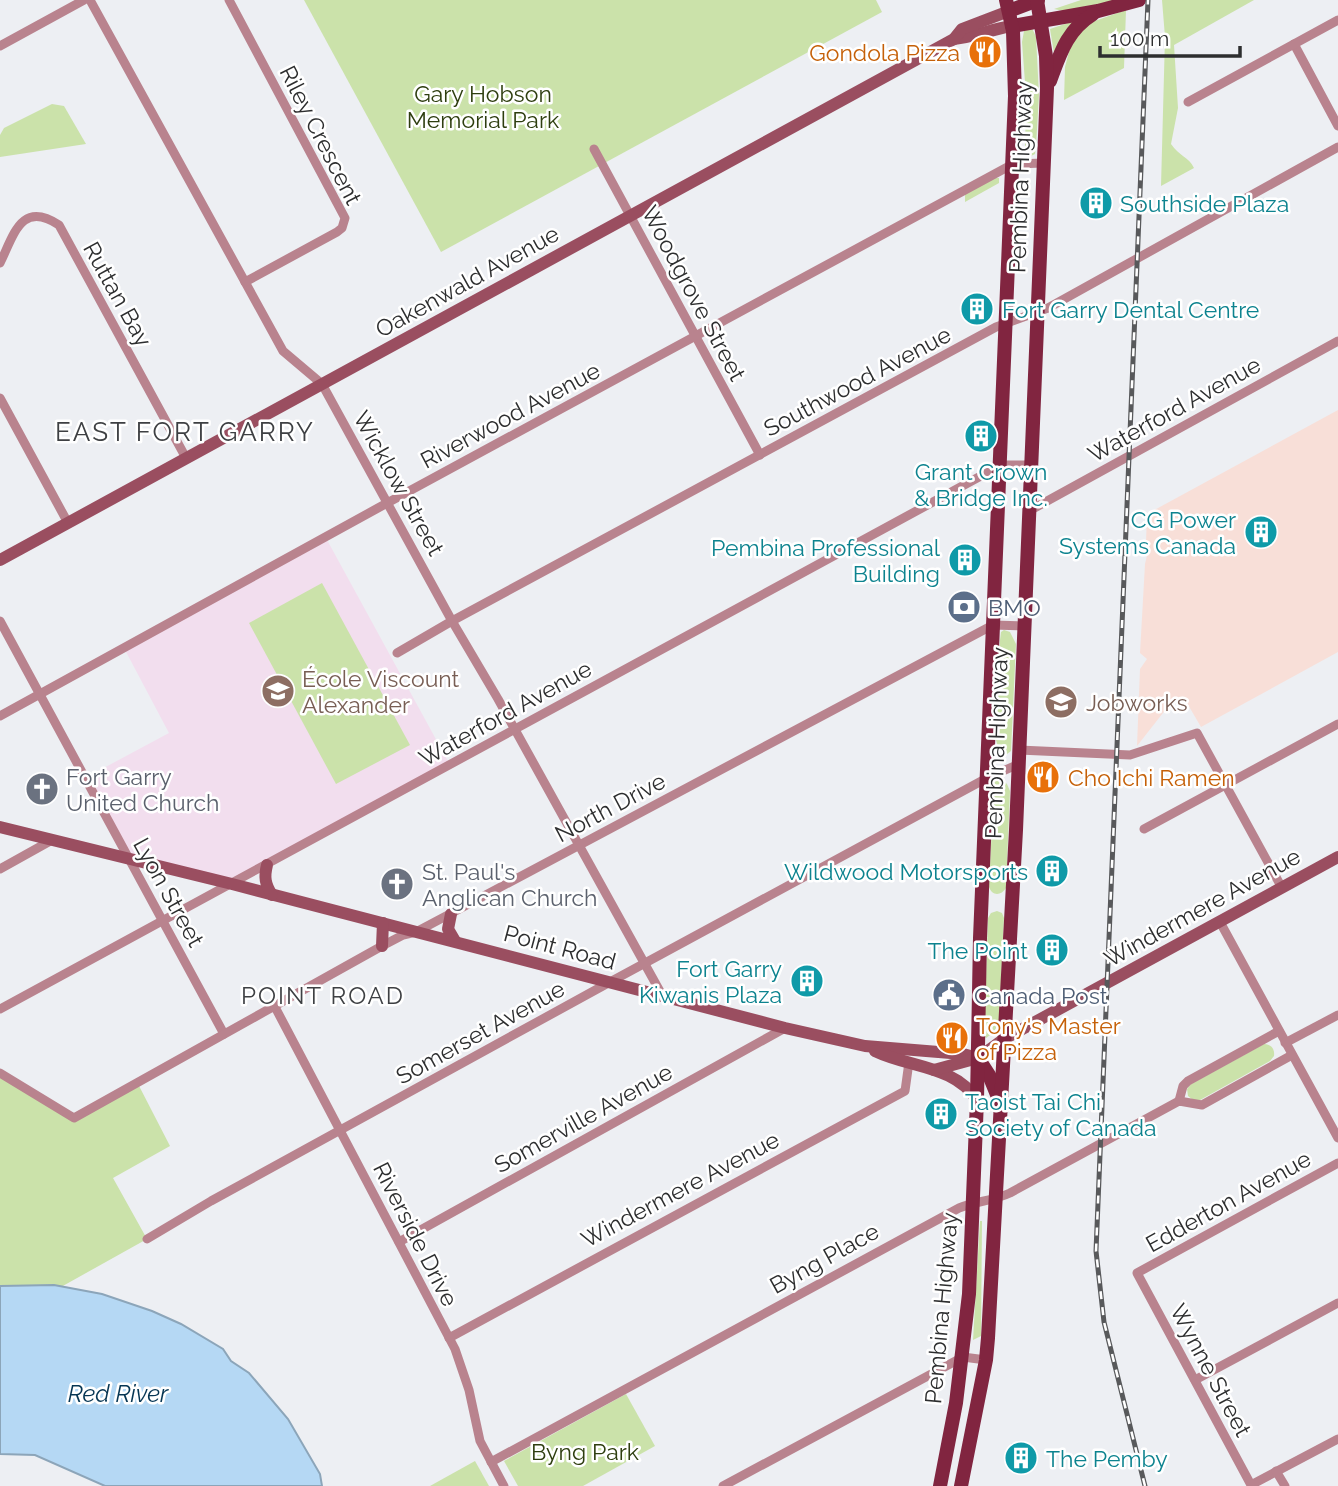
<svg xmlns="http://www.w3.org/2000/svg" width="1338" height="1486" font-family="Raleway,sans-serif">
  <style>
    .industrial { fill: #f8dfd8 }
    .education { fill: #f2deee }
    .green { fill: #cbe2aa }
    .water { fill: #b5d8f4; stroke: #8ca5b9; stroke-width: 2 }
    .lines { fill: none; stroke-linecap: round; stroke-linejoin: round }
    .street { stroke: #b9838e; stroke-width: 9 }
    .secondary { stroke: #9a4e60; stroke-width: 12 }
    .primary { stroke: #812540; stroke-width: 14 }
    .rail-casing { stroke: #58595b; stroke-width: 5 }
    .rail { stroke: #fff; stroke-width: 2.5; stroke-dasharray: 8; stroke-linecap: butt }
    .labels { text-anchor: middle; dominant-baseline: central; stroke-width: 5; stroke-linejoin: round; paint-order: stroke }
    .food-label { font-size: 23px; fill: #c56008; stroke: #fff; text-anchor: start }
    .park-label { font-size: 23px; fill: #2e3e0f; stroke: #fff }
    .street-label { font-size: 23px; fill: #2d2e2f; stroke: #fff }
    .culture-label { font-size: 23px; fill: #0d838f; stroke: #fff; text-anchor: end }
    .service-label { font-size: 23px; fill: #4e5e75; stroke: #fff; text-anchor: start }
    .education-label { font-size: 23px; fill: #785e54; stroke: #fff; text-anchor: start }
    .worship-label { font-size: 23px; fill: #5b616d; stroke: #fff; text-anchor: start }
    .neighbourhood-label { font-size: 24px; letter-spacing: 2px; fill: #3e4043; stroke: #fff }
    .water-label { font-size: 24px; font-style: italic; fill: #063654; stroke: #fff }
    .quarter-label { font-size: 26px; letter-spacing: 2px; fill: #3e4043; stroke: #fff }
  </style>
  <rect width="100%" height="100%" fill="#edeff3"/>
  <path class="industrial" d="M1338,410V652L1201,727L1187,703L1170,704L1137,746L1140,669L1147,659L1140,653L1145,564L1149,547L1146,542L1147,514Z"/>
  <path class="education" d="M326,538L450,765L232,884L130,860L85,778L169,733L124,648Z"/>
  <g class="green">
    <path d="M304,0H876L882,12L441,252Z"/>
    <path d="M1081,0H1120L1064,11L1054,9Z"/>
    <path d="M1162,0H1254L1174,45L1178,108L1171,144C1179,156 1189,157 1194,168L1161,186L1165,37Z"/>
    <path d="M1126,10L1124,68L1064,100L1065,67L1070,48L1068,46L1089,23Z"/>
    <path d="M1074,21L1054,53L1050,29Z"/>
    <path d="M1032,28L1036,37L1039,95L1036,146L1035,154L1031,156L1027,155L1025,149L1026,96L1022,42L1024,31Z"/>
    <path d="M52,104L64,106L86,144L0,157V135L4,128Z"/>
    <path d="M995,178H999V183L965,202V194Z"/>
    <path d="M322,583L410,745L336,784L249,623Z"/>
    <path d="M1004,630L1010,632L1016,644L1011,751L1007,754L999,750L996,740L1000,640L1001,632Z"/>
    <path d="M999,777L1007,784L1010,791L1006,888C1001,896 992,896 989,887L994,782Z"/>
    <path d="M997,911L1002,913L1004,918L999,1023L993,1033L986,1038L984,1036L988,918L991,913Z"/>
    <path d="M1264,1044C1271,1044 1275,1049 1274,1056L1270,1061L1200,1100H1193L1188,1096L1187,1089L1191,1084Z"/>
    <path d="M0,1073L74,1118L137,1082L170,1146L113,1178L147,1239L61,1287L0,1286Z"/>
    <path d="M980,1221H982L981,1336L973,1340Z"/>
    <path d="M626,1394L655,1446L583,1486H518L504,1461Z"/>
    <path d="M475,1461L489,1486H430Z"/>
  </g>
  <path class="water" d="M54,1285L102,1294L152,1311L181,1324L223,1349L231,1361L249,1373L288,1419L320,1474L322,1486H105L35,1455L0,1454V1286Z"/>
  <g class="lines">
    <g class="street">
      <path d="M90,0L283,351L322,384L452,621L498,699L662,995"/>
      <path d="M229,0L345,218L342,228L337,232L245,282"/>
      <path d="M1294,44L1338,126"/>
      <path d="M0,46L84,0"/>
      <path d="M1188,102L1338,20"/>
      <path d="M594,149L760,455"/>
      <path d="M0,263C14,235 21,200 59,225L186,458"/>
      <path d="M0,398L68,523"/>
      <path d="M1029,511L1338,341"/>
      <path d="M0,621L224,1034"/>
      <path d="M397,653L452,621L996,327L1048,308L1338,147"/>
      <path d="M0,716L378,508L1013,164L1043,163"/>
      <path d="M1019,750L1130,755L1197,733L1282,888"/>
      <path d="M1144,829L1338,724"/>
      <path d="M0,869L52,840"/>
      <path d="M1220,922L1338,1138"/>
      <path d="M275,1007L455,1349L469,1390L480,1441L504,1486"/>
      <path d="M0,1009L1001,465H1031"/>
      <path d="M1285,1043L1338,1015"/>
      <path d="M0,1073L74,1118L382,946L403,935L416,932L993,625L1024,626"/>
      <path d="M1179,1101L1183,1086L1188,1081L1279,1031"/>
      <path d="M1338,1163L1137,1273L1251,1485L1338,1439"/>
      <path d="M147,1239L211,1201L610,982L987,778L1019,764"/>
      <path d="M399,1242L785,1028"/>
      <path d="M449,1338L905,1091L909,1062"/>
      <path d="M1195,1380L1338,1303"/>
      <path d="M491,1462L959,1208C976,1201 993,1201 1010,1193L1179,1101L1202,1105L1292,1055"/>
      <path d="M1276,1471L1285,1486"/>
      <path d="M723,1486L963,1357L986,1360"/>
    </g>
    <g class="secondary">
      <path d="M954,39C974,37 992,29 1012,26"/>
      <path d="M0,560L954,39L962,29L1009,11"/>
      <path d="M0,827L232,884L785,1028L865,1046L963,1054L978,1058"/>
      <path d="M267,865C264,877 265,884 272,895"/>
      <path d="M451,914L448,929L455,941"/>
      <path d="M382,946L383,923"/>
      <path d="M875,1051C910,1068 954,1065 977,1100"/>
      <path d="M934,1070L978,1058L1004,1039L1338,857"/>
    </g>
    <g class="primary">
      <path d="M1009,11L1038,0"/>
      <path d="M1012,26L1098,11L1139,0"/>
      <path d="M1050,81C1060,54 1067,30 1093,14"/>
      <path d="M978,1058L989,1075L998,1097"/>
      <path d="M940,1486L956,1403L969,1294L977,1100L980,938L1015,96L1013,31L1006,0"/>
      <path d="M961,1486L986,1360L988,1338L1016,830L1047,88L1046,56L1037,0"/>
    </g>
    <defs>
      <path id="rail" d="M1145,1486L1104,1322L1096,1251L1148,0"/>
    </defs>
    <use href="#rail" class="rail-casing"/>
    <use href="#rail" class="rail"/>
  </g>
  <defs>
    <symbol id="restaurant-disc" viewBox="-11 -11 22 22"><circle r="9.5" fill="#e8710a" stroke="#fff"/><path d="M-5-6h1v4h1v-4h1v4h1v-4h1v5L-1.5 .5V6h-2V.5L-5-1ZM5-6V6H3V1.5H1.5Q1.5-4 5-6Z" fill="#fff"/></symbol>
    <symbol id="building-disc" viewBox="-11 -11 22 22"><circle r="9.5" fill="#0f9aa8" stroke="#fff"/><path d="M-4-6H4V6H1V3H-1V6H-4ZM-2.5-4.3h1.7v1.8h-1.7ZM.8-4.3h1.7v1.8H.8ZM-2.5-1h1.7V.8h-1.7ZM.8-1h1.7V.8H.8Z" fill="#fff"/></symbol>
    <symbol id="bank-disc" viewBox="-11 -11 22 22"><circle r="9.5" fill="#5c6f8a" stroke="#fff"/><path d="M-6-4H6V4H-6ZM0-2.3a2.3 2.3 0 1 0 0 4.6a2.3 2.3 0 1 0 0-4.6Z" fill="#fff"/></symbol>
    <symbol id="school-disc" viewBox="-11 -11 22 22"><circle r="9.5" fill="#8d6e63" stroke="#fff"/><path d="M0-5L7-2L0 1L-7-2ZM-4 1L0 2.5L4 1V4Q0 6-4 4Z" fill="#fff"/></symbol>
    <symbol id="church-disc" viewBox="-11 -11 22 22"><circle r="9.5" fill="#6b7280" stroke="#fff"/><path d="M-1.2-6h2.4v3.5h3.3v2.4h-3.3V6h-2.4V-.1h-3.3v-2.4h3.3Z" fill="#fff"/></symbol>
    <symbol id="civic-disc" viewBox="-11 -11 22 22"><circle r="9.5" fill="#5c6f8a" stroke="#fff"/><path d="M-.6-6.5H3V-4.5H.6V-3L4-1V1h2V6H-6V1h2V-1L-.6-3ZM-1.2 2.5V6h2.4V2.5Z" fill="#fff"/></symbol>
  </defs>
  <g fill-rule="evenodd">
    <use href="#restaurant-disc" x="966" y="33" width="38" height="38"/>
    <use href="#building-disc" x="1077" y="184" width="38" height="38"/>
    <use href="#building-disc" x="958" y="290" width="38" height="38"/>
    <use href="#building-disc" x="962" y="417" width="38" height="38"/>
    <use href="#building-disc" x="1242" y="513" width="38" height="38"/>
    <use href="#building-disc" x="946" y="541" width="38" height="38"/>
    <use href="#bank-disc" x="945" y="588" width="38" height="38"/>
    <use href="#school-disc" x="259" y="672" width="38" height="38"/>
    <use href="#school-disc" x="1042" y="683" width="38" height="38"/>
    <use href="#restaurant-disc" x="1024" y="758" width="38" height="38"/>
    <use href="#church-disc" x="23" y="770" width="38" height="38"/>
    <use href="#building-disc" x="1033" y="852" width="38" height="38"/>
    <use href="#church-disc" x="378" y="865" width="38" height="38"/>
    <use href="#building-disc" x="1033" y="931" width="38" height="38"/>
    <use href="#building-disc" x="788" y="962" width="38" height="38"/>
    <use href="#civic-disc" x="930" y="976" width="38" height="38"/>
    <use href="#restaurant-disc" x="933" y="1019" width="38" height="38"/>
    <use href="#building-disc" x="922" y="1095" width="38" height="38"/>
    <use href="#building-disc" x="1002" y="1439" width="38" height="38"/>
  </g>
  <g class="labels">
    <g class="food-label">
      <text x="960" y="52" text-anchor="end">Gondola Pizza</text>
      <text x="1068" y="777">Cho Ichi Ramen</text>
      <text x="976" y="1025">Tony's Master<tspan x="976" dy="26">of Pizza</tspan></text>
    </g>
    <g class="park-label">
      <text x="483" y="93">Gary Hobson<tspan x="483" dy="26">Memorial Park</tspan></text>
      <text x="585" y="1451">Byng Park</text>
    </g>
    <g class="street-label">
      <text transform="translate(321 135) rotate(63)">Riley Crescent</text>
      <text transform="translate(1020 177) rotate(-88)">Pembina Highway</text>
      <text transform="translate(467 281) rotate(-29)">Oakenwald Avenue</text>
      <text transform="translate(694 293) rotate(62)">Woodgrove Street</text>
      <text transform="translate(118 294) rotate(61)">Ruttan Bay</text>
      <text transform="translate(857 381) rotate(-28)">Southwood Avenue</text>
      <text transform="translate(1174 409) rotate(-29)">Waterford Avenue</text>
      <text transform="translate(510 415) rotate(-28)">Riverwood Avenue</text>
      <text transform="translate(399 483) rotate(61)">Wicklow Street</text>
      <text transform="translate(505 713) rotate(-29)">Waterford Avenue</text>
      <text transform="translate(996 743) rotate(-88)">Pembina Highway</text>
      <text transform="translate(610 807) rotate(-28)">North Drive</text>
      <text transform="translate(169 892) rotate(61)">Lyon Street</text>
      <text transform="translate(1202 907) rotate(-29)">Windermere Avenue</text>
      <text transform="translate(560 947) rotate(15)">Point Road</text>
      <text transform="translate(480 1032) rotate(-29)">Somerset Avenue</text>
      <text transform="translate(583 1118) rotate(-29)">Somerville Avenue</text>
      <text transform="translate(680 1189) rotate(-28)">Windermere Avenue</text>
      <text transform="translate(1228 1201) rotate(-29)">Edderton Avenue</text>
      <text transform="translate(416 1234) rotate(63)">Riverside Drive</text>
      <text transform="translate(824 1258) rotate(-29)">Byng Place</text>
      <text transform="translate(941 1308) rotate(-85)">Pembina Highway</text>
      <text transform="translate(1211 1370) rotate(62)">Wynne Street</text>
    </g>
    <g class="culture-label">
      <text x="1120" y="203" text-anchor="start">Southside Plaza</text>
      <text x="1002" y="309" text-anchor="start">Fort Garry Dental Centre</text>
      <text x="981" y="471" text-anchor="middle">Grant Crown<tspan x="981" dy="26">&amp; Bridge Inc.</tspan></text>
      <text x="1236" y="519">CG Power<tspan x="1236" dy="26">Systems Canada</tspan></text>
      <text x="940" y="547">Pembina Professional<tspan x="940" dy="26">Building</tspan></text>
      <text x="1028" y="871">Wildwood Motorsports</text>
      <text x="1028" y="950">The Point</text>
      <text x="782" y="968">Fort Garry<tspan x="782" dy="26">Kiwanis Plaza</tspan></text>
      <text x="965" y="1101" text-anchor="start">Taoist Tai Chi<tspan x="965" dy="26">Society of Canada</tspan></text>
      <text x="1046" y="1458" text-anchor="start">The Pemby</text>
    </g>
    <g class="service-label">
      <text x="988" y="607">BMO</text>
      <text x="974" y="995">Canada Post</text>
    </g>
    <g class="education-label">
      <text x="302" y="678">École Viscount<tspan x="302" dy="26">Alexander</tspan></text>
      <text x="1086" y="702">Jobworks</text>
    </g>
    <g class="worship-label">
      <text x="66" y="776">Fort Garry<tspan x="66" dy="26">United Church</tspan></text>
      <text x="422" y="871">St. Paul's<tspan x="422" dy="26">Anglican Church</tspan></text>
    </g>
    <g class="neighbourhood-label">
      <text x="323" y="995">POINT ROAD</text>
    </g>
    <g class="water-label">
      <text x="118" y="1393">Red River</text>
    </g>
    <g class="quarter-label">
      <text x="185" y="432">EAST FORT GARRY</text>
    </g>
  </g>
  <path d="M1100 46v10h140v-10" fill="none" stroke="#2d2e2f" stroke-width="3.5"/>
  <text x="1110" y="46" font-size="21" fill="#2d2e2f" stroke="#ffffff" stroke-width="5" paint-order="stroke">100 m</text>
</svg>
